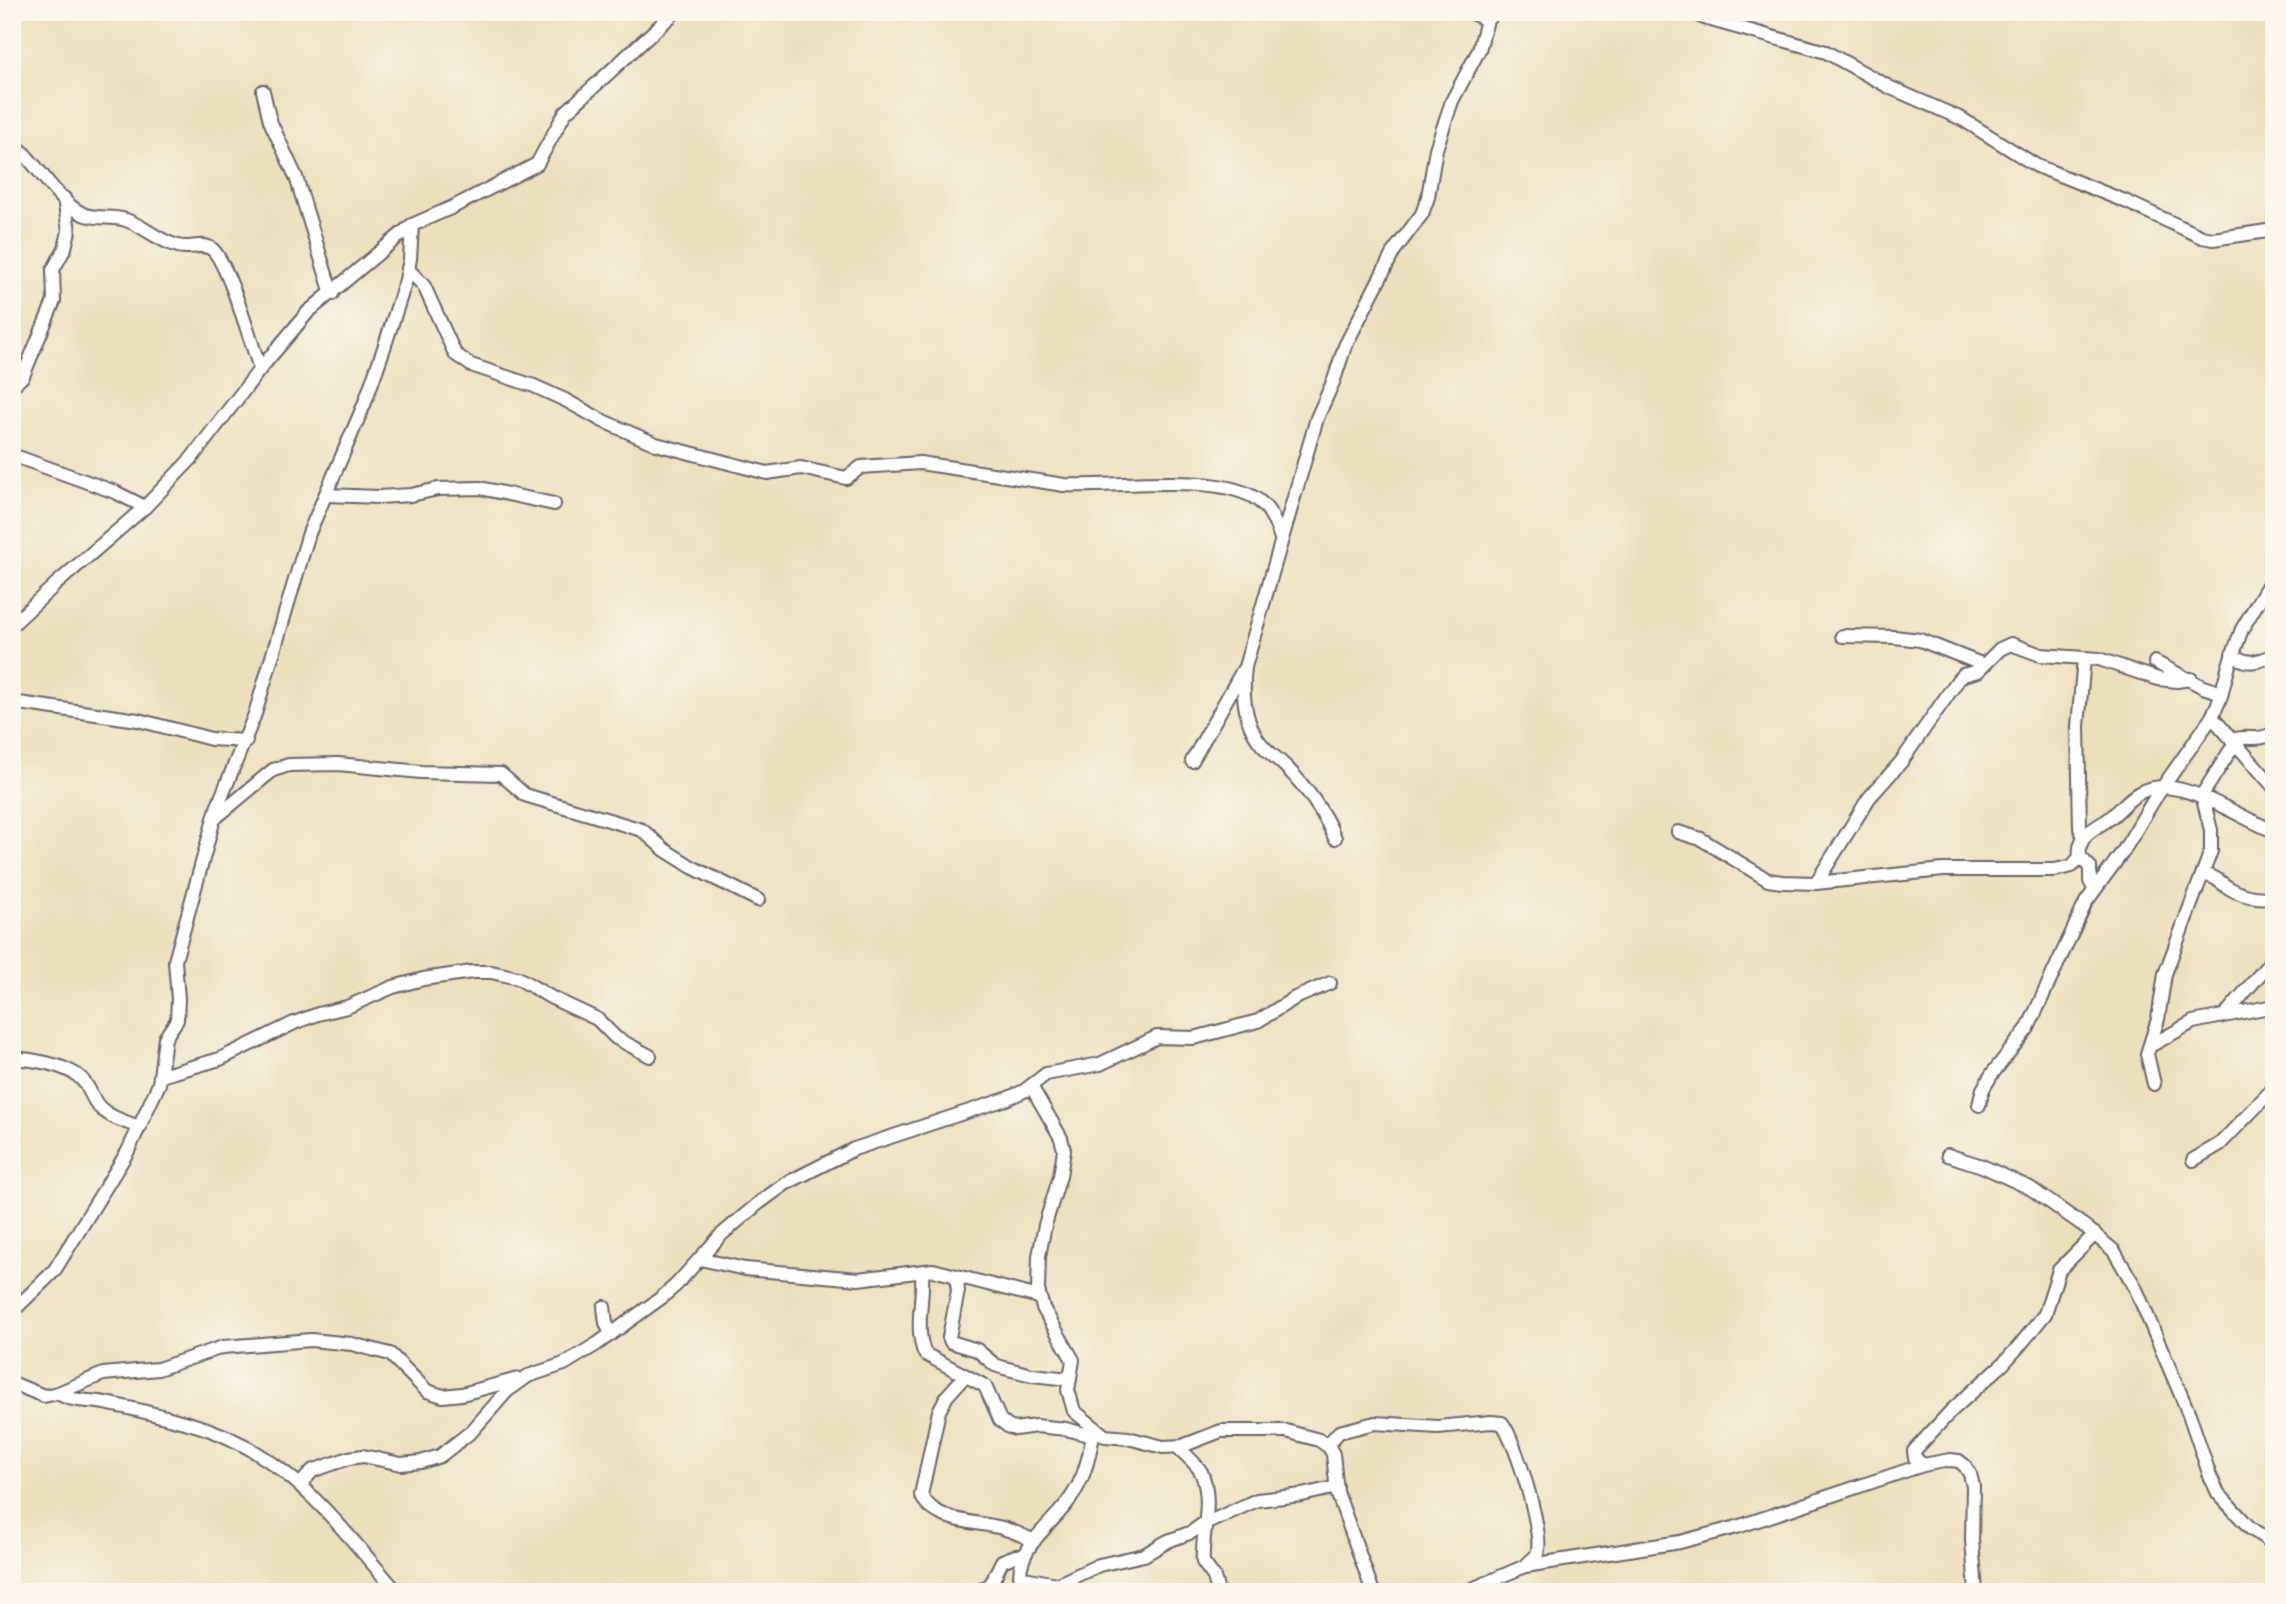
<svg xmlns="http://www.w3.org/2000/svg" width="2286" height="1604" font-family="'Old Standard TT',serif">
  <style>
    .lines { fill: none; stroke-linecap: round; stroke-linejoin: round }
    .minor-casing { stroke: #696468; stroke-width: 16 }
    .minor { stroke: #fff; stroke-width: 12 }
  </style>
  <rect width="100%" height="100%" fill="#fbf7ec"/>
  <filter id="ink" filterUnits="userSpaceOnUse"><feTurbulence type="fractalNoise" baseFrequency=".0143" numOctaves="2"/><feDisplacementMap in="SourceGraphic" scale="14" xChannelSelector="R" yChannelSelector="G"/><feConvolveMatrix kernelMatrix="1 2 1 2 8 2 1 2 1" color-interpolation-filters="sRGB"/></filter>
  <filter id="wash" filterUnits="userSpaceOnUse"><feTurbulence type="fractalNoise" baseFrequency=".00686" numOctaves="4" result="noise"/><feDisplacementMap in="SourceGraphic" scale="28" xChannelSelector="R" yChannelSelector="G"/><feGaussianBlur stdDeviation="1.57" result="paint"/><feColorMatrix in="noise" values="0 0 0 0 0 0 0 0 0 0 0 0 0 0 0 0 0 1.4 0 .05"/><feComposite in="paint" operator="in"/></filter>
  <g filter="url(#wash)">
    <rect width="100%" height="100%" fill="#ecdfbc"/>
  </g>
  <g filter="url(#ink)">
    <g class="lines">
      <defs>
        <g id="minor">
          <path d="M1469,12L1487,20"/>
          <path d="M1691,12L1704,18L1826,52L1891,88L1962,119L2037,166L2127,202L2202,237L2213,239L2274,230"/>
          <path d="M263,91L270,121L296,177L332,294"/>
          <path d="M12,142C37,162 56,201 83,214C96,220 112,215 126,220C144,226 158,241 178,246C190,250 204,241 213,250C229,266 252,345 260,369"/>
          <path d="M408,269L424,286L455,354L471,365L534,386L565,400L603,421L656,444L767,473L801,468L846,478L861,467L920,463L1064,485C1112,488 1222,471 1259,501C1271,510 1276,525 1281,538"/>
          <path d="M12,386L23,376L54,301L53,270L65,248L69,231L64,198"/>
          <path d="M12,455L115,492L145,507"/>
          <path d="M326,495L379,497L411,495L438,489L480,488L554,504"/>
          <path d="M12,625L56,584L145,507L191,459L260,369L308,312L412,225L453,207L537,164L565,113L675,12"/>
          <path d="M1842,636L1894,637L1920,640L1984,665"/>
          <path d="M2232,654C2247,666 2258,662 2274,655"/>
          <path d="M2155,662L2203,687L2222,693"/>
          <path d="M12,702L138,720L211,739L246,741"/>
          <path d="M2212,717L2274,787"/>
          <path d="M2232,740C2249,734 2255,743 2274,733"/>
          <path d="M1192,761L1243,670"/>
          <path d="M214,819L273,770L289,765L338,764L421,772L501,774L525,795L642,830L665,850L692,867L758,900"/>
          <path d="M1678,832L1701,839L1768,880L1782,882L1816,883L1943,870H2055L2072,866L2080,857"/>
          <path d="M2083,836L2080,828L2078,726L2084,658"/>
          <path d="M1335,838C1323,811 1307,788 1286,767C1278,759 1269,753 1262,745C1244,724 1242,693 1245,667L1317,418L1334,380L1345,346L1394,251L1422,214L1428,197L1436,149L1452,101L1479,50L1487,20L1495,12"/>
          <path d="M2204,875C2216,876 2219,882 2229,888C2242,896 2259,899 2274,897"/>
          <path d="M1816,883L1869,798L1901,762L1958,680L1963,675L1978,671L2000,649L2011,644L2041,655L2099,659L2158,679L2177,681L2191,679"/>
          <path d="M2094,889L2090,881V867L2080,857C2077,837 2091,830 2106,821C2120,812 2128,797 2143,791C2181,774 2238,818 2274,831"/>
          <path d="M2226,1014L2267,966L2274,954"/>
          <path d="M2150,1046L2193,1022L2274,1006"/>
          <path d="M12,1058C32,1059 60,1064 77,1075C87,1082 90,1093 96,1103C105,1116 125,1122 140,1127"/>
          <path d="M161,1076L220,1059L294,1023L318,1014L347,1007L393,987L423,979L472,972H491L518,978L552,998L597,1019L616,1038L650,1056"/>
          <path d="M2154,1084L2147,1054L2158,1019L2165,974L2211,851V830L2202,795L2235,743"/>
          <path d="M1031,1086L1061,1138L1064,1150L1060,1176L1045,1225L1039,1256L1038,1290L1043,1308L1073,1360L1068,1390L1074,1411L1105,1436L1128,1438L1163,1447L1182,1446L1221,1431H1286L1319,1440L1329,1447L1333,1454L1337,1492L1373,1592"/>
          <path d="M1979,1105L1983,1089L1992,1074L2028,1028L2086,902L2124,850L2155,798L2212,717L2220,699L2229,665L2242,629L2274,575"/>
          <path d="M1948,1155L1982,1166L2030,1188L2087,1228L2114,1251L2135,1287L2189,1414L2210,1476L2218,1493L2250,1528L2274,1544"/>
          <path d="M2193,1160L2220,1144L2274,1088"/>
          <path d="M700,1259L745,1269L858,1279L933,1270L1039,1297"/>
          <path d="M922,1272C924,1298 914,1330 925,1354L985,1386L1000,1420L1009,1427L1015,1429L1036,1426L1066,1429L1093,1436"/>
          <path d="M956,1276L958,1291L949,1337L951,1342L977,1350L995,1365L1004,1368L1032,1375L1070,1379"/>
          <path d="M604,1307L606,1323L611,1334"/>
          <path d="M12,1312L54,1271L128,1151L159,1084L165,1038L177,1020L178,999L175,961L217,808L255,714L309,533L364,405L384,348L406,280L410,259L412,225"/>
          <path d="M965,1376L947,1396L939,1411L921,1495C935,1523 975,1521 1002,1528C1013,1531 1024,1536 1034,1541"/>
          <path d="M12,1383L44,1396L58,1393C70,1401 84,1400 99,1402C129,1407 158,1415 188,1423C285,1449 334,1520 397,1592"/>
          <path d="M58,1393L103,1374L158,1369L223,1347L311,1340L352,1344L390,1354L427,1391L443,1396L462,1394L518,1379"/>
          <path d="M1178,1447C1185,1455 1196,1463 1201,1472C1214,1501 1201,1533 1203,1562L1214,1577L1218,1592"/>
          <path d="M1329,1447L1330,1442L1339,1432L1375,1423L1438,1427L1491,1422L1502,1423C1515,1439 1545,1535 1537,1554C1535,1558 1529,1562 1525,1566"/>
          <path d="M1923,1465L1915,1458L1914,1451L1951,1411L2003,1364L2020,1345L2045,1314L2059,1270L2095,1234"/>
          <path d="M301,1484L312,1471L349,1458L363,1456L401,1464L421,1462L440,1456L472,1431L507,1391L528,1376L564,1364L597,1344L661,1298L676,1285L721,1235L759,1203L785,1184L854,1149L1006,1099L1024,1091L1046,1074L1100,1064L1157,1037L1194,1038L1258,1021L1295,998L1330,983"/>
          <path d="M1207,1523L1257,1500L1302,1495L1337,1487"/>
          <path d="M1057,1584L1024,1578L1020,1575C1021,1541 1058,1521 1074,1493C1086,1474 1090,1452 1094,1430"/>
          <path d="M978,1592L991,1584L1002,1561L1015,1556H1024"/>
          <path d="M1051,1592L1052,1587L1099,1565L1144,1555L1168,1541L1192,1532L1207,1521"/>
          <path d="M1465,1592L1525,1566L1680,1542L1737,1527L1923,1465L1950,1460L1959,1461L1965,1466L1970,1474L1973,1486L1972,1540L1976,1592"/>
        </g>
      </defs>
      <use href="#minor" class="minor-casing"/>
      <use href="#minor" class="minor"/>
    </g>
  </g>
  <rect width="2286" height="1604" fill="none" stroke="#fbf7ec" stroke-width="42"/>
</svg>
